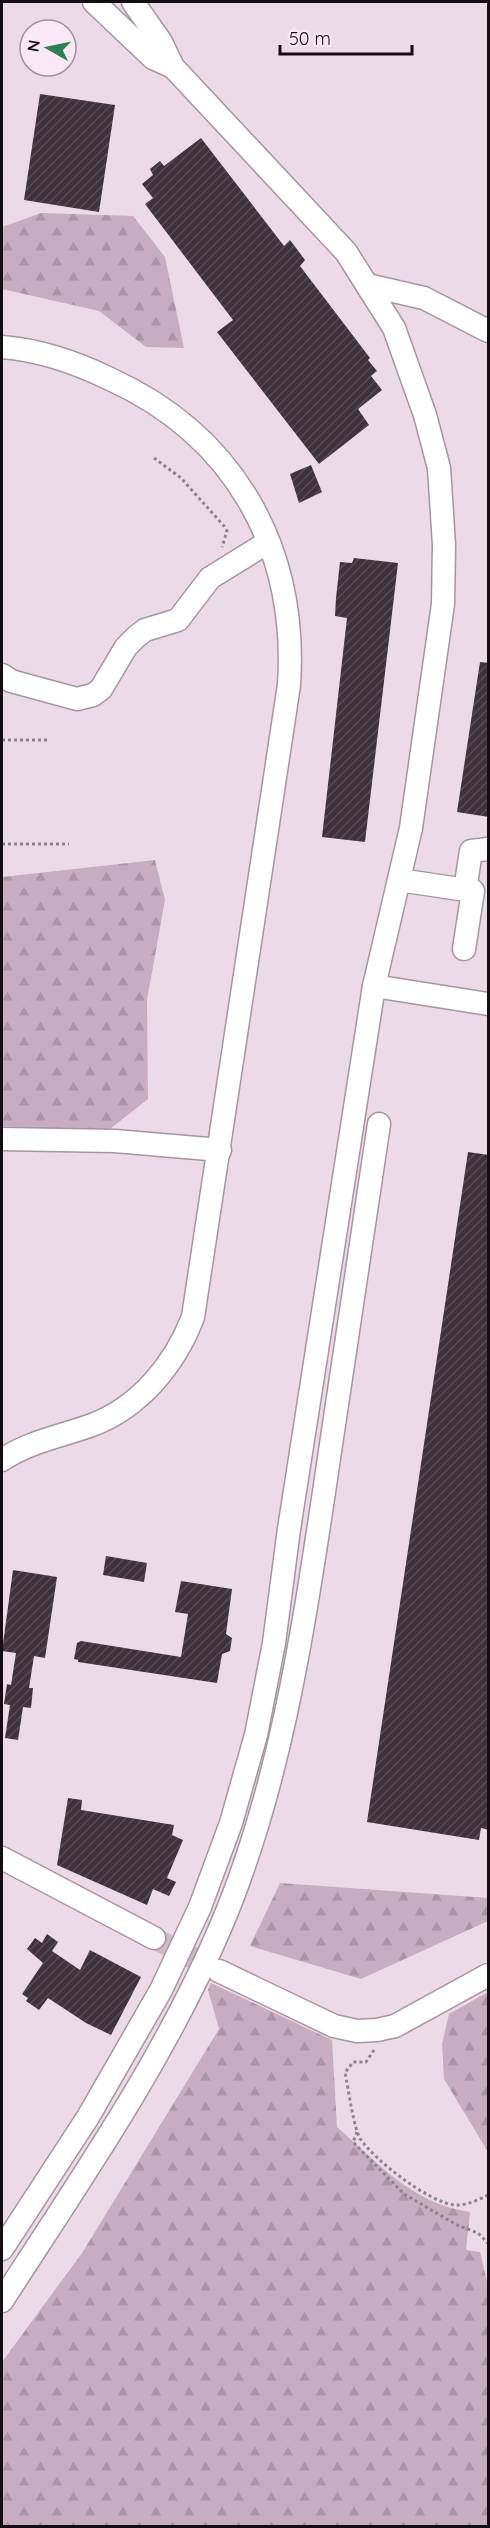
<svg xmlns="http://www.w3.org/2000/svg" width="490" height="2528" font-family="Quicksand,sans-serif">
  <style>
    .forest { fill: url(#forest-firs) }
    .building { fill: url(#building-hatch) }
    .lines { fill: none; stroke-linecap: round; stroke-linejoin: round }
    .minor-tunnel { stroke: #ccbcc7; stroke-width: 22; stroke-dasharray: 22 11; stroke-linecap: butt }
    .minor-casing { stroke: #a695a1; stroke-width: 25 }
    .path { stroke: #8e828a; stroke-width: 3; stroke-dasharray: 3 3; stroke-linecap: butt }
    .minor { stroke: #fff; stroke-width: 22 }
  </style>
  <defs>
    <pattern id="forest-firs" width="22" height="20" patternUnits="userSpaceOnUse" patternTransform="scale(1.5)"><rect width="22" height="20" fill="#c8adc0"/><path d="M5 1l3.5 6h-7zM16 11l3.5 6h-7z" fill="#ab94a4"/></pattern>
    <pattern id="building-hatch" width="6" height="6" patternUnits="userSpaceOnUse" patternTransform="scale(1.5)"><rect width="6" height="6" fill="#3f323b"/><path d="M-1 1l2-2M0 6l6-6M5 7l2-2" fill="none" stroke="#574d54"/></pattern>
  </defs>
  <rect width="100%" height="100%" fill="#ecdbe7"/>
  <g class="forest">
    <path d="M41,213L133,216L165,257L184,348L146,347L99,311L2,289V227Z"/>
    <path d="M155,860L165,900L147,1000L148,1099L105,1133L2,1126V877Z"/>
    <path d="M280,1883L488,1898V1921L361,1979L250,1946Z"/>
    <path d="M211,1983L332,2040L337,2127C378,2163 413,2204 470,2212L466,2250L480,2252L488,2286V2526H2V2362L82,2253L219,2029L208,1990Z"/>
    <path d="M488,1992V2152L444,2079L442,2044L449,2014Z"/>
  </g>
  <g class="building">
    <path d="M40,94L115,105L99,212L24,200Z"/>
    <path d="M201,138L284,246L290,240L305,260L300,266L370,358L368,360L377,371L371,376L382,390L358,409L369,425L319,464L217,332L233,320L145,204L153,198L142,184L153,175L150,169L160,161L164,166Z"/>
    <path d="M311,465L322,492L299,503L290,474Z"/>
    <path d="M354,558L398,563L365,842L322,837L347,618L335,616L336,598L340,562L352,563Z"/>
    <path d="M480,662L489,663V817L457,812Z"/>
    <path d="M468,1152L489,1155V1830L481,1828L479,1840L367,1822Z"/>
    <path d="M106,1556L147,1563L144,1582L103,1575Z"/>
    <path d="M13,1570L57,1577L45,1658L34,1656L29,1688H33L31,1708L23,1707L18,1740L5,1738L10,1705L4,1704L7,1684L11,1685L16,1653L2,1651Z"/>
    <path d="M181,1581L232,1589L226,1634L232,1638L230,1651L222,1654L217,1683L78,1662V1660L74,1659L77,1643L81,1641L181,1657L188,1614L175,1612Z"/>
    <path d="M68,1798L82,1800L81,1810L174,1825L172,1835L183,1840L167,1878L176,1882L169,1896L153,1889L147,1905L57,1865Z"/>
    <path d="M47,1934L58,1942L52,1951L80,1970L90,1950L141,1977L111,2035L86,2023L48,1998L39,2010L26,2001L28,1998L22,1994L43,1963L27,1949L35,1938L42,1943Z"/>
  </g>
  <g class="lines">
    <path class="minor-tunnel" d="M154,1938L219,1971"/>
    <defs>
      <g id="minor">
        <path d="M94,2L153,58L173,67"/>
        <path d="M367,285L424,298L488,331"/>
        <path d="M2,347C41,350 75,362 110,379C235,436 298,549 289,685L193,1317C175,1364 140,1407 92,1425C62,1436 28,1442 2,1460"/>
        <path d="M2,675L11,681L77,699L93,695L101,689L126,647L136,637L145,630L178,620L210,578L260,547L269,543"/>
        <path d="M399,880L473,891L464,949"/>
        <path d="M465,890L471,851L488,849"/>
        <path d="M374,986L488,1004"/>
        <path d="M2,1139L115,1141L220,1150"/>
        <path d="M2,1858L154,1938"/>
        <path d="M219,1971L334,2026L357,2031L377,2030L395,2026L488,1975"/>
        <path d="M2,2249L88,2117L161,1990L200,1907L231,1823L256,1735L274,1643L289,1529L374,986L411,828L443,604L444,545L439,468L425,415L394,328L346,252L173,67L161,42L133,2"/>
        <path d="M2,2301C80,2180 164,2060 221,1926C279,1790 302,1638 324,1492C342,1369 361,1246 379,1124"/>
      </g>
    </defs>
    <use href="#minor" class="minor-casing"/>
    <g class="path">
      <path d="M154,458L181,478L224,526L227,531L222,547"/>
      <path d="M2,740H50"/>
      <path d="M2,844H69"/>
      <path d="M374,2050L366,2062H353L345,2073C348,2086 354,2131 361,2140C376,2161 427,2201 454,2205C466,2206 478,2200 488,2195"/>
      <path d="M357,2132L353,2142L404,2194L457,2225L478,2233L488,2243"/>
    </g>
    <use href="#minor" class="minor"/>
  </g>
  <rect width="490" height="2528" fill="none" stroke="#140e12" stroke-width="6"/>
  <g transform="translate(48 48) rotate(279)"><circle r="28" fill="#fae8f4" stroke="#9e919a" stroke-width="1.5"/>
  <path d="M0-4.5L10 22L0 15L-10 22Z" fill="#2b8154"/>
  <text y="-9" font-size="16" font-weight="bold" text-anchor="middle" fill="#140e12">N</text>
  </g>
  <path d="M280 45v9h132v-9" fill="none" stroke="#140e12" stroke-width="3"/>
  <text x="289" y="45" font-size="18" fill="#140e12" stroke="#fae8f4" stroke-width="4.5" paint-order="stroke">50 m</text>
</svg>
